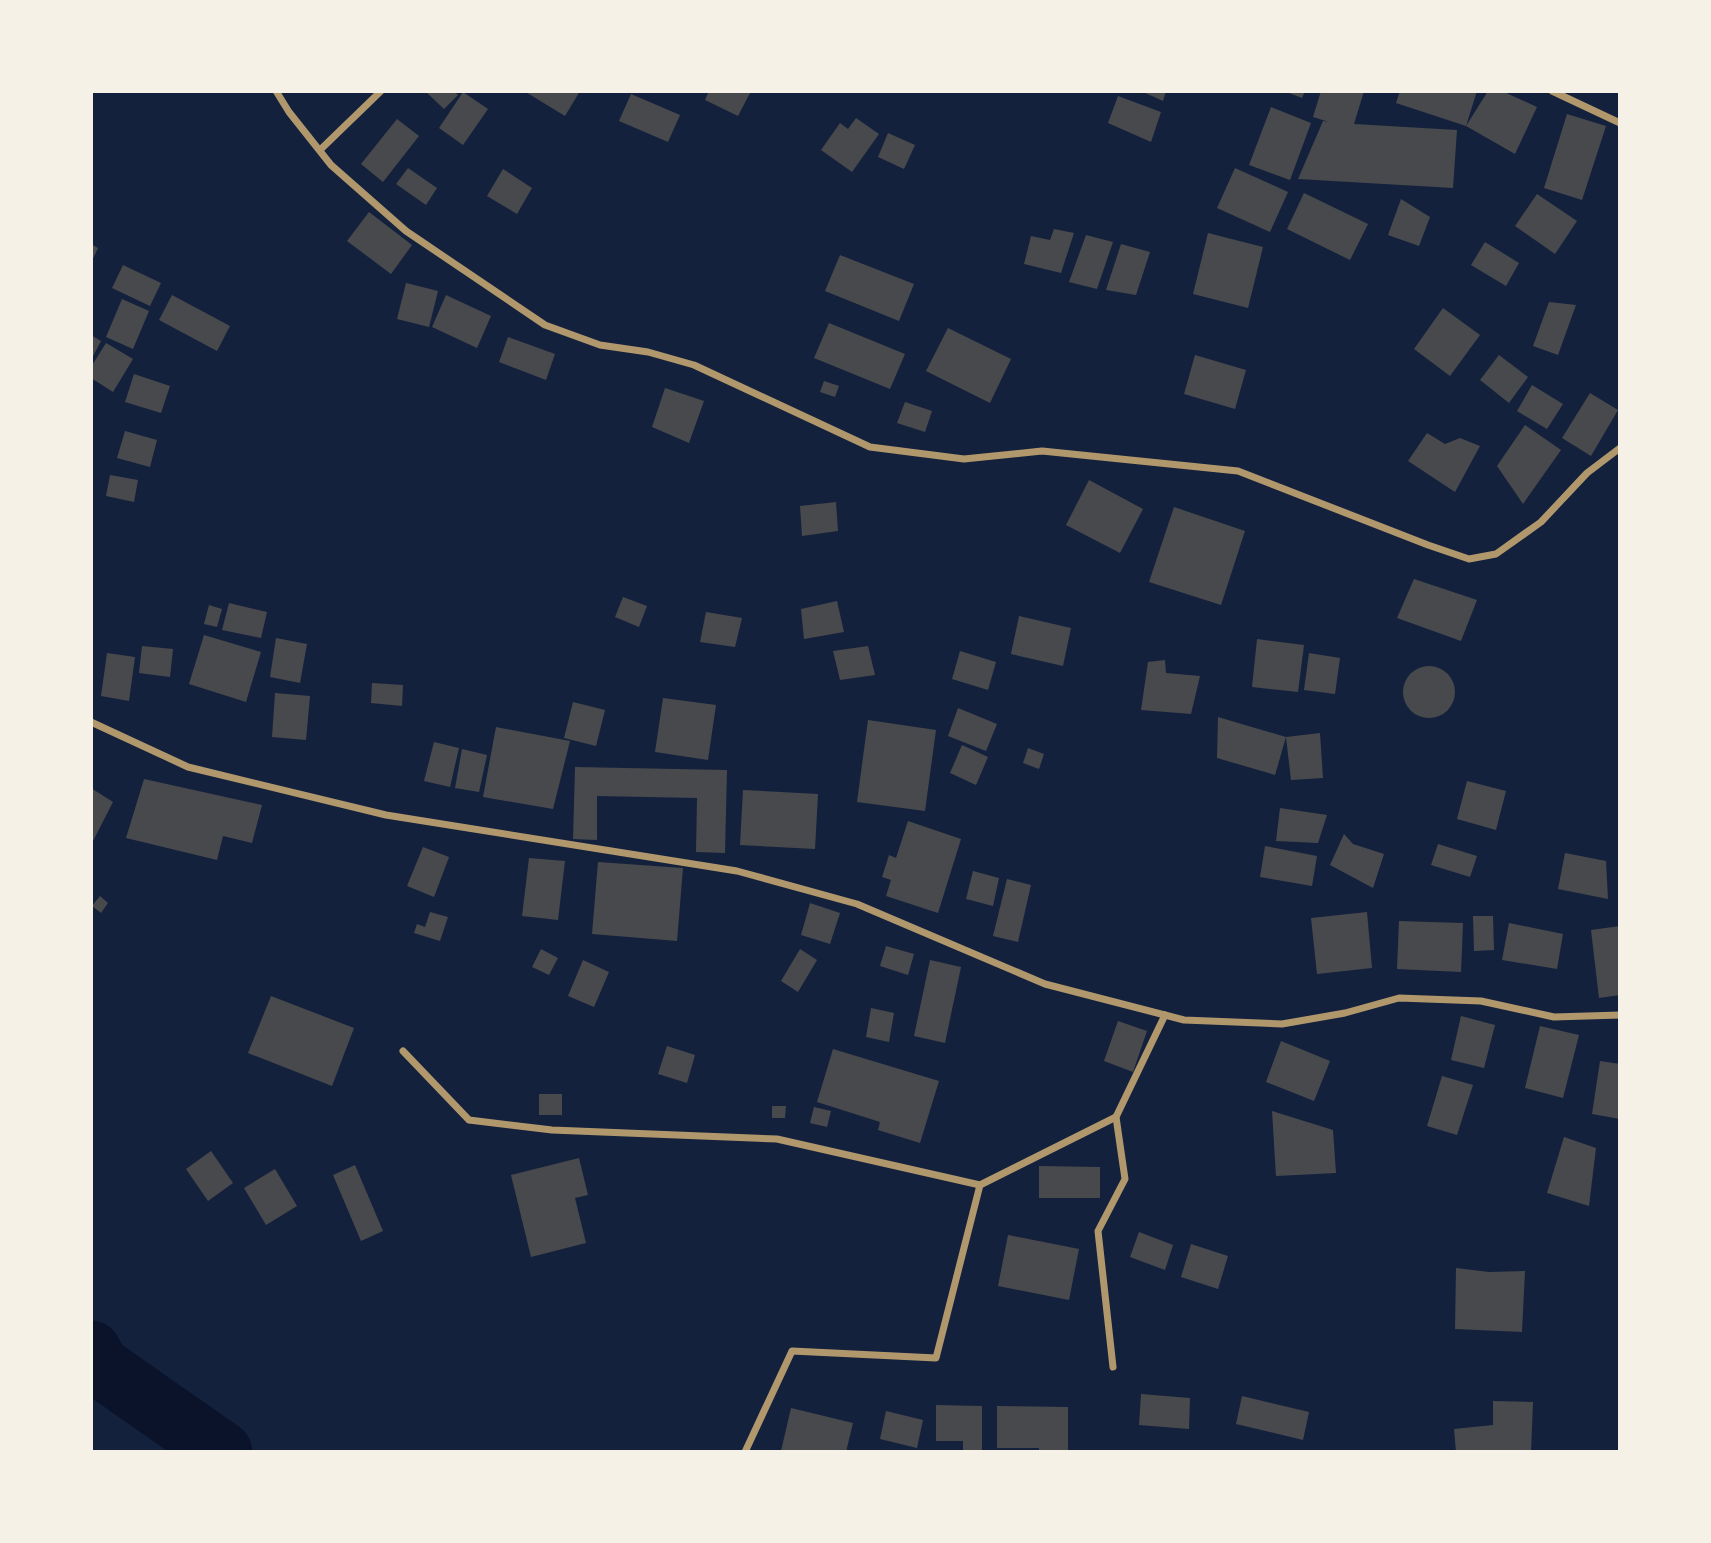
<svg xmlns="http://www.w3.org/2000/svg" width="1711" height="1543" font-family="Inter,sans-serif">
  <style>
    .lines { fill: none; stroke-linecap: round; stroke-linejoin: round }
    .river { stroke: #0b132b; stroke-width: 61 }
    .building { fill: #48494c }
    .minor { stroke: #b1986c; stroke-width: 7 }
  </style>
  <rect width="100%" height="100%" fill="#14213d"/>
  <g class="lines">
    <path class="river" d="M91,1351L99,1366L222,1452"/>
  </g>
  <g class="building">
    <path d="M425,91H454L458,95L444,109Z"/>
    <path d="M524,91H580L565,116Z"/>
    <path d="M709,91H746L750,93L738,116L705,100Z"/>
    <path d="M1141,91H1166L1163,101Z"/>
    <path d="M1284,91H1305L1302,98Z"/>
    <path d="M1321,91H1364L1354,124L1457,130L1453,188L1298,179L1323,121L1329,122L1313,117Z"/>
    <path d="M1400,91H1477L1466,126L1488,91H1502L1537,107L1515,154L1466,126L1396,103Z"/>
    <path d="M463,92L488,109L463,145L439,128Z"/>
    <path d="M631,94L680,115L668,142L619,121Z"/>
    <path d="M1118,96L1161,112L1151,142L1108,123Z"/>
    <path d="M1271,107L1311,123L1290,180L1249,165Z"/>
    <path d="M1567,114L1606,126L1582,200L1544,188Z"/>
    <path d="M856,118L879,134L852,172L821,150L840,123L848,129Z"/>
    <path d="M397,119L419,136L383,182L361,164Z"/>
    <path d="M888,133L915,145L904,169L878,157Z"/>
    <path d="M408,168L437,188L426,205L396,184Z"/>
    <path d="M1235,168L1288,192L1270,232L1217,208Z"/>
    <path d="M503,169L532,188L517,214L487,196Z"/>
    <path d="M1304,193L1368,224L1350,260L1287,229Z"/>
    <path d="M1537,194L1577,221L1555,254L1515,226Z"/>
    <path d="M1401,199L1430,217L1419,246L1388,235Z"/>
    <path d="M369,212L412,245L391,274L347,241Z"/>
    <path d="M1054,229L1074,233L1061,273L1024,264L1031,236L1050,240Z"/>
    <path d="M1208,233L1263,247L1248,308L1193,294Z"/>
    <path d="M1086,235L1113,242L1097,289L1069,282Z"/>
    <path d="M1485,242L1519,263L1506,286L1471,265Z"/>
    <path d="M91,244L98,248L91,263Z"/>
    <path d="M1121,244L1150,252L1136,295L1106,290Z"/>
    <path d="M840,255L914,284L899,321L825,291Z"/>
    <path d="M123,265L161,283L150,306L112,288Z"/>
    <path d="M406,283L438,291L429,327L397,319Z"/>
    <path d="M172,295L230,326L217,351L159,320Z"/>
    <path d="M446,295L491,316L477,348L432,327Z"/>
    <path d="M122,299L149,311L133,349L106,337Z"/>
    <path d="M1549,302L1576,305L1558,355L1533,346Z"/>
    <path d="M1443,308L1480,335L1450,376L1414,349Z"/>
    <path d="M829,323L905,354L890,389L814,358Z"/>
    <path d="M948,328L1011,359L990,403L926,371Z"/>
    <path d="M91,335L101,341L91,360Z"/>
    <path d="M508,337L555,354L546,380L499,362Z"/>
    <path d="M106,343L133,359L113,392L91,378V367Z"/>
    <path d="M1195,355L1246,370L1235,409L1184,394Z"/>
    <path d="M1499,355L1528,377L1509,403L1480,380Z"/>
    <path d="M134,374L170,386L161,413L125,402Z"/>
    <path d="M824,381L839,386L835,397L820,392Z"/>
    <path d="M1532,385L1563,404L1547,429L1517,411Z"/>
    <path d="M665,388L704,401L689,443L652,427Z"/>
    <path d="M1590,393L1618,410L1591,456L1562,438Z"/>
    <path d="M905,402L932,411L925,432L897,423Z"/>
    <path d="M1525,425L1561,450L1523,504L1497,466Z"/>
    <path d="M125,431L157,440L150,467L117,458Z"/>
    <path d="M1427,433L1445,444L1460,438L1480,446L1455,492L1408,461Z"/>
    <path d="M110,475L138,480L134,502L106,496Z"/>
    <path d="M1089,480L1143,509L1120,553L1066,525Z"/>
    <path d="M836,502L838,531L802,536L800,506Z"/>
    <path d="M1174,507L1245,531L1221,605L1149,582Z"/>
    <path d="M1414,579L1477,600L1461,641L1397,618Z"/>
    <path d="M623,597L647,606L639,627L615,617Z"/>
    <path d="M837,601L844,632L804,639L801,609Z"/>
    <path d="M229,603L267,612L261,638L222,630Z"/>
    <path d="M209,605L222,609L217,627L204,624Z"/>
    <path d="M706,612L742,618L735,647L700,642Z"/>
    <path d="M1019,616L1071,628L1063,666L1011,654Z"/>
    <path d="M204,635L261,652L246,702L189,684Z"/>
    <path d="M276,638L307,644L300,683L270,677Z"/>
    <path d="M1257,639L1304,645L1298,692L1252,687Z"/>
    <path d="M142,646L173,649L170,677L139,673Z"/>
    <path d="M868,646L875,675L840,680L833,651Z"/>
    <path d="M960,651L996,662L988,690L952,679Z"/>
    <path d="M107,653L135,657L129,701L101,696Z"/>
    <path d="M1309,653L1340,658L1335,694L1304,690Z"/>
    <path d="M1165,660L1166,673L1200,676L1191,714L1141,710L1148,662Z"/>
    <circle cx="1429" cy="692" r="26"/>
    <path d="M372,683L403,685L402,706L371,703Z"/>
    <path d="M275,693L310,696L306,740L272,737Z"/>
    <path d="M663,698L716,705L708,760L655,752Z"/>
    <path d="M573,702L605,710L596,746L564,738Z"/>
    <path d="M958,708L997,724L986,751L948,736Z"/>
    <path d="M1218,717L1286,737L1275,775L1217,758Z"/>
    <path d="M868,720L936,730L925,811L857,802Z"/>
    <path d="M496,727L570,741L553,809L483,797Z"/>
    <path d="M1320,733L1323,778L1291,780L1286,737Z"/>
    <path d="M434,742L459,748L450,787L424,781Z"/>
    <path d="M962,745L988,757L976,785L950,773Z"/>
    <path d="M1028,748L1044,754L1039,769L1023,763Z"/>
    <path d="M462,749L487,755L479,792L455,788Z"/>
    <path d="M575,767L727,770L725,853L696,852L697,798L597,796V840L573,839Z"/>
    <path d="M144,779L262,805L252,843L223,836L217,860L126,838Z"/>
    <path d="M1467,781L1506,791L1496,830L1457,819Z"/>
    <path d="M91,788L113,802L91,845Z"/>
    <path d="M743,790L818,794L815,849L740,845Z"/>
    <path d="M1280,808L1327,815L1318,843L1276,841Z"/>
    <path d="M908,821L961,839L938,913L886,896L891,880L882,877L889,855L896,858Z"/>
    <path d="M1344,834L1353,844L1384,854L1373,888L1330,865Z"/>
    <path d="M1438,844L1477,856L1470,877L1431,865Z"/>
    <path d="M1265,846L1317,856L1312,886L1260,877Z"/>
    <path d="M423,847L449,857L434,897L407,886Z"/>
    <path d="M1565,853L1606,861L1608,899L1558,889Z"/>
    <path d="M529,858L565,861L558,920L522,916Z"/>
    <path d="M598,862L683,868L677,941L592,934Z"/>
    <path d="M973,871L999,878L993,906L966,899Z"/>
    <path d="M1007,879L1031,885L1018,942L993,936Z"/>
    <path d="M100,896L108,903L101,913L92,906Z"/>
    <path d="M810,903L840,913L830,944L801,935Z"/>
    <path d="M430,912L448,917L440,941L414,933L417,924L425,927Z"/>
    <path d="M1367,912L1372,968L1317,974L1311,918Z"/>
    <path d="M1473,916H1493L1494,950L1474,951Z"/>
    <path d="M1399,921L1463,923L1461,972L1397,969Z"/>
    <path d="M1509,923L1563,934L1557,969L1502,960Z"/>
    <path d="M1620,926V995L1599,998L1591,930Z"/>
    <path d="M886,946L914,954L908,975L880,966Z"/>
    <path d="M541,949L558,958L549,975L532,967Z"/>
    <path d="M800,949L817,960L798,992L781,981Z"/>
    <path d="M583,960L609,972L594,1007L568,996Z"/>
    <path d="M930,960L961,967L945,1043L914,1036Z"/>
    <path d="M271,996L354,1028L332,1086L248,1053Z"/>
    <path d="M871,1008L894,1013L889,1042L866,1037Z"/>
    <path d="M1461,1016L1495,1025L1484,1068L1451,1060Z"/>
    <path d="M1118,1021L1147,1031L1133,1072L1104,1061Z"/>
    <path d="M1540,1026L1579,1035L1563,1098L1525,1088Z"/>
    <path d="M1281,1041L1330,1061L1314,1101L1266,1082Z"/>
    <path d="M667,1046L695,1055L687,1083L658,1074Z"/>
    <path d="M833,1049L939,1081L920,1143L878,1130L880,1122L817,1102Z"/>
    <path d="M1600,1061L1620,1064V1119L1592,1114Z"/>
    <path d="M1442,1076L1473,1085L1457,1135L1427,1126Z"/>
    <rect x="539" y="1094" width="23" height="21"/>
    <path d="M772,1106H786L785,1118H772Z"/>
    <path d="M814,1107L831,1111L827,1127L810,1123Z"/>
    <path d="M1272,1111L1333,1130L1336,1173L1276,1176Z"/>
    <path d="M1564,1137L1596,1148L1589,1206L1547,1193Z"/>
    <path d="M211,1151L233,1183L208,1201L186,1169Z"/>
    <path d="M579,1158L588,1195L575,1198L586,1243L531,1257L511,1175Z"/>
    <path d="M355,1165L383,1231L361,1241L333,1175Z"/>
    <path d="M1039,1166L1100,1167V1198H1039Z"/>
    <path d="M275,1169L297,1206L266,1225L244,1188Z"/>
    <path d="M1139,1232L1173,1245L1165,1270L1130,1257Z"/>
    <path d="M1008,1235L1079,1249L1069,1300L998,1286Z"/>
    <path d="M1191,1244L1228,1256L1218,1289L1181,1277Z"/>
    <path d="M1456,1268L1489,1272L1525,1271L1522,1332L1455,1329Z"/>
    <path d="M1141,1394L1190,1398L1189,1429L1139,1425Z"/>
    <path d="M1242,1396L1309,1412L1303,1440L1236,1424Z"/>
    <path d="M1493,1401L1533,1402L1531,1452H1456L1454,1429L1493,1425Z"/>
    <path d="M936,1405L982,1406V1450H963V1441H936Z"/>
    <path d="M997,1406L1068,1407V1452H1039V1448H997Z"/>
    <path d="M791,1408L853,1423L846,1452L781,1451Z"/>
    <path d="M886,1411L923,1420L917,1448L880,1439Z"/>
  </g>
  <g class="lines">
    <g class="minor">
      <path d="M276,91L289,112L331,165L406,231L545,325L600,345L648,352L694,365L870,447L964,459L1042,451L1238,471L1428,545L1469,559L1496,554L1541,522L1587,473L1620,448"/>
      <path d="M1552,91L1620,123"/>
      <path d="M320,150L381,91"/>
      <path d="M91,722L188,767L386,815L737,871L857,904L1045,984L1184,1020L1282,1024L1345,1013L1399,998L1481,1001L1554,1017L1620,1015"/>
      <path d="M403,1051L469,1120L552,1130L777,1139L980,1185L1116,1117L1165,1015"/>
      <path d="M1113,1367L1098,1231L1125,1179L1116,1117"/>
      <path d="M745,1452L792,1351L936,1358L980,1185"/>
    </g>
  </g>
  <rect width="1711" height="1543" fill="none" stroke="#f6f1e7" stroke-width="186"/>
</svg>
